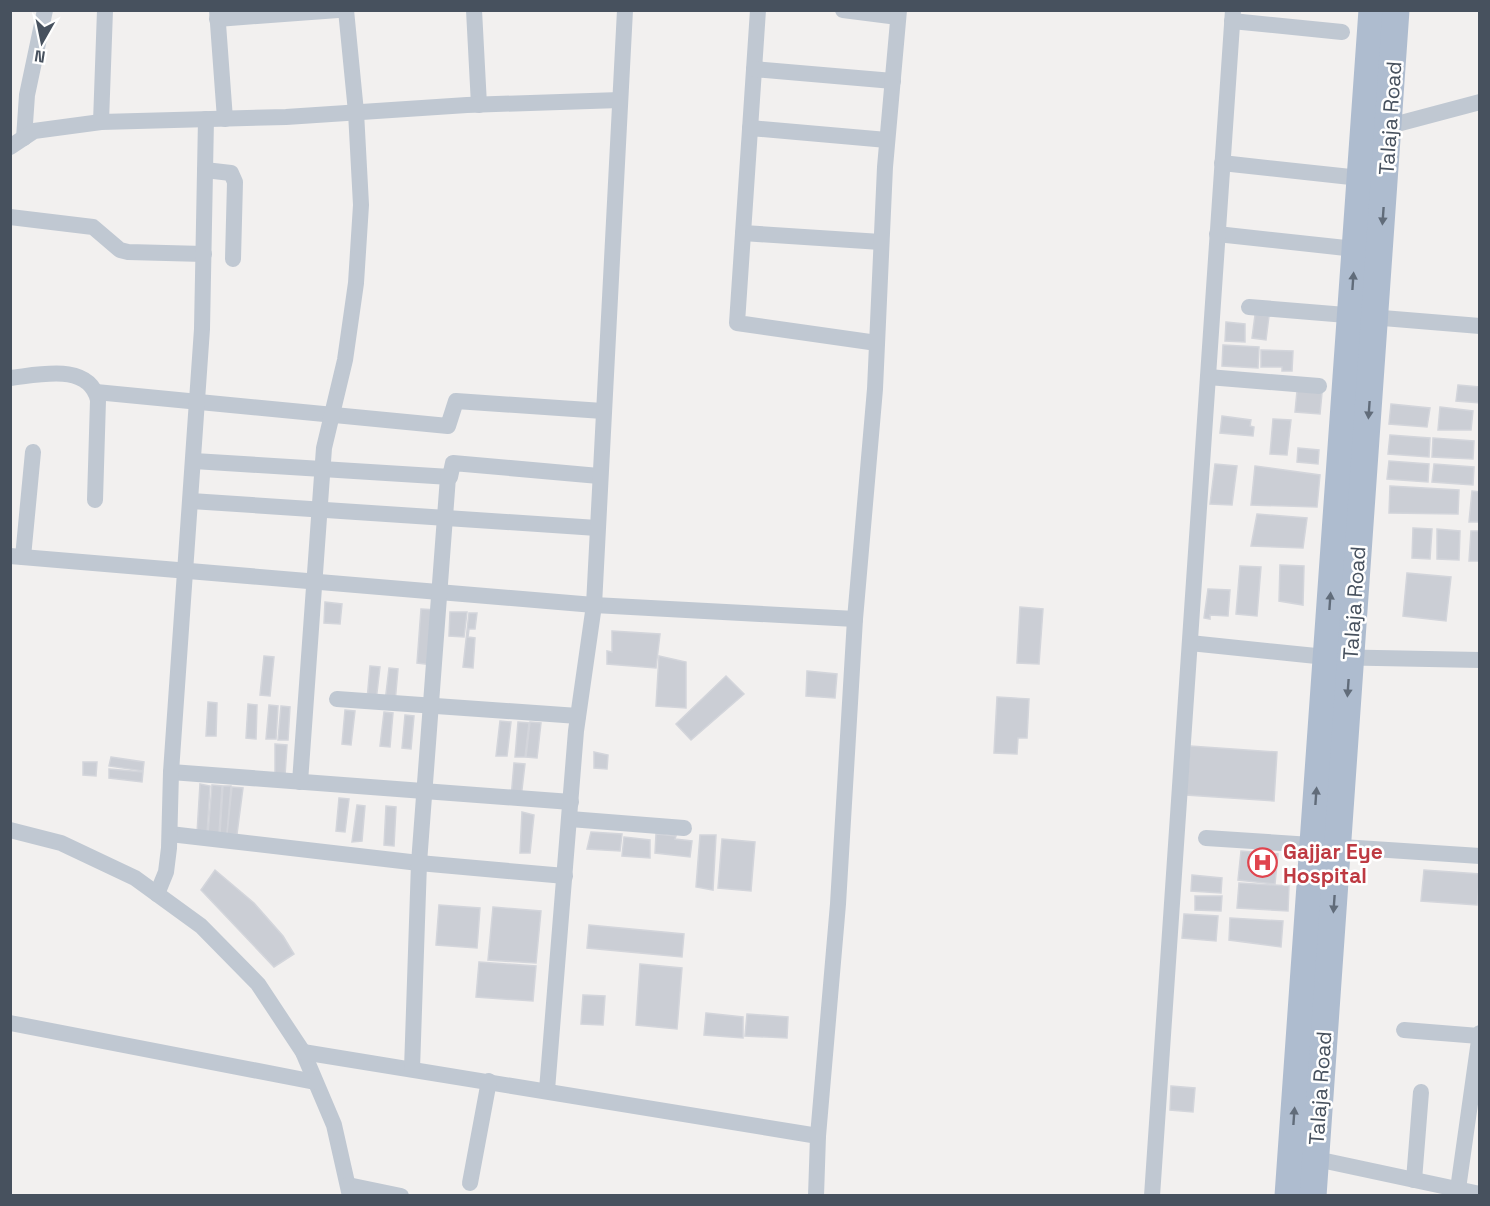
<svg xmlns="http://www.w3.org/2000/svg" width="1490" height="1206" font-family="'Space Grotesk',sans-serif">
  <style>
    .building { fill: #cbced5; stroke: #d3d5db; stroke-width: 1.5 }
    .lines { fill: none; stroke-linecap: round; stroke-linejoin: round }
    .street { stroke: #c0c8d2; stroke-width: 16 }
    .primary { stroke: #aebccf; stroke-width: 27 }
    .oneway { fill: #616c7a }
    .labels { text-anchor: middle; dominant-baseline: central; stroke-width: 5; stroke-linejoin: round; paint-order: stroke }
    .street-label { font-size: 21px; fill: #47515e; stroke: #fff }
    .health-label { font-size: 21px; font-weight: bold; fill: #be3a42; stroke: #fff; text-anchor: start }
  </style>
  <rect width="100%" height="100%" fill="#f2f0ef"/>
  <g class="building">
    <path d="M1255,315L1269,316L1266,340L1252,338Z"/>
    <path d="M1226,322L1245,324V342L1225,341Z"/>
    <path d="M1223,345L1259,347L1258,368L1222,366Z"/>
    <path d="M1261,350L1293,351L1292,371H1282V367H1261Z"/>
    <path d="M1458,385L1480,387V403L1456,401Z"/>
    <path d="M1297,391L1322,393L1320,414L1295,412Z"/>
    <path d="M1391,404L1430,408L1427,427L1389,424Z"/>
    <path d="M1440,407L1473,411L1471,430H1438Z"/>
    <path d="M1222,416L1251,420L1250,426L1254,427L1253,436L1220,433Z"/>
    <path d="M1273,419L1291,420L1287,455L1270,454Z"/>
    <path d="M1390,435L1430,438L1429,457L1388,454Z"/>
    <path d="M1433,438L1474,441L1473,459L1432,457Z"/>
    <path d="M1298,448L1319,450L1318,464L1297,462Z"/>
    <path d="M1389,461L1429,464L1428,482L1387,479Z"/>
    <path d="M1215,464L1237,466L1232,505L1210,504Z"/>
    <path d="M1434,464L1474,467L1473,485L1432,482Z"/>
    <path d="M1255,466L1320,475L1317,507L1251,505Z"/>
    <path d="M1390,486L1459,490L1458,514L1389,513Z"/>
    <path d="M1472,491L1480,492V522H1469Z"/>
    <path d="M1257,514L1307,518L1303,548L1251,546Z"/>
    <path d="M1413,528L1432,529L1430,559L1412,558Z"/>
    <path d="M1437,529L1460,531L1459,560L1437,559Z"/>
    <path d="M1471,531H1480V561H1469Z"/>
    <path d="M1280,565L1304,566L1303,605L1279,601Z"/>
    <path d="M1240,566L1261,567L1257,616L1236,614Z"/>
    <path d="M1407,573L1451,577L1446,621L1403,616Z"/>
    <path d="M1208,589L1230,590L1228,616L1210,615V619L1204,618Z"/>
    <path d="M325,602L342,604L340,624L324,623Z"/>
    <path d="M1020,607L1043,609L1039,664L1017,663Z"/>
    <path d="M421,609L437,610L433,665L417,663Z"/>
    <path d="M450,612H467L464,637L449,636Z"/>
    <path d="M469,613H477L475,629H469L468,637L475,638L473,668L463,667Z"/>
    <path d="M612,631L660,634L656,668L607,664V651L612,652Z"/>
    <path d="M264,656L274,657L270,696L260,695Z"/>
    <path d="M659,656L686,662V708L656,706Z"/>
    <path d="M370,666L380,667L376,701L367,700Z"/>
    <path d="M389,668L398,669L395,703L385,702Z"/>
    <path d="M807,671L837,674L835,698L806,696Z"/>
    <path d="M726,676L744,694L691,740L676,724Z"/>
    <path d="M997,697L1029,699L1027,738H1018L1017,754L994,753Z"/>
    <path d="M208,702L217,703L216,736H206Z"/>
    <path d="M248,704L257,705L256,739L246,738Z"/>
    <path d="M269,705L278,706L276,739H266Z"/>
    <path d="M281,706L290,707L288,740H278Z"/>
    <path d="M345,710L355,711L351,745L342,744Z"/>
    <path d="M384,712L393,713L390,747L380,746Z"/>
    <path d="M405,715L414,716L411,749L402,748Z"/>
    <path d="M500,721L511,722L507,756H496Z"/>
    <path d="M518,722L529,723L525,757H515Z"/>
    <path d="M530,722L541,723L537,758L526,757Z"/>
    <path d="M275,744L287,745L285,776L275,775Z"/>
    <path d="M1190,746L1277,752L1274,801L1186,795Z"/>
    <path d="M594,752L608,755L607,769L594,768Z"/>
    <path d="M111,757L144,762L143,771L109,766Z"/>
    <path d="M83,762H97L96,776L83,775Z"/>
    <path d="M514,763L525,764L521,798H511Z"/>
    <path d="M109,769L143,772L142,782L109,778Z"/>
    <path d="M200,784L210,786L207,834L197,833Z"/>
    <path d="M212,785L222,786L219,834H208Z"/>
    <path d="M223,786H231L227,834H220Z"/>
    <path d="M232,787L243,788L237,834H227Z"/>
    <path d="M339,798L349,799L345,832L336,831Z"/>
    <path d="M357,805L365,806L362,841L352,842Z"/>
    <path d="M386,806L396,807L394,846L384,845Z"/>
    <path d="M522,812L534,815L530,853H520Z"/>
    <path d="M591,832L622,834L620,851L587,849Z"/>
    <path d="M656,834L676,836L675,839L692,841L690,857L655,853Z"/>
    <path d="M700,835H716L713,890L696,887Z"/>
    <path d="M624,837L650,840V858L622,856Z"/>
    <path d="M722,839L755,842L751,891L718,888Z"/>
    <path d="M1241,851L1278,854L1275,884L1238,880Z"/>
    <path d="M215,870L254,903L283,936L294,954L274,967L201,890Z"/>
    <path d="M1424,870L1480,874L1477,905L1421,901Z"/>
    <path d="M1192,875L1222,878L1221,893L1191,891Z"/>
    <path d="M1239,883L1289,886L1288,911L1237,908Z"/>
    <path d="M1195,896H1222L1221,911L1195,910Z"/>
    <path d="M439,905L480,908L477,948L436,945Z"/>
    <path d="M493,907L541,911L536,963L488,960Z"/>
    <path d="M1184,914L1218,916L1216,941L1182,938Z"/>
    <path d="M1230,918L1283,921L1281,947L1229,940Z"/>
    <path d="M589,925L684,934L682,957L587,948Z"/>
    <path d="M479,962L536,966L533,1001L476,997Z"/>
    <path d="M640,964L682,968L677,1029L636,1025Z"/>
    <path d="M583,995L605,996L603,1025L581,1024Z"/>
    <path d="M706,1013L743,1017V1038L704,1035Z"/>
    <path d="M747,1014L788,1017L787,1038L745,1036Z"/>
    <path d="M1171,1086L1195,1088L1193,1112L1170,1110Z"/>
  </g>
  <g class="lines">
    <g class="street">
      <path d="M217,10L225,119"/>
      <path d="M474,10L479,105"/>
      <path d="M758,10L737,323L877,343"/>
      <path d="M843,10L898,17"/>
      <path d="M217,19L338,10"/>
      <path d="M1232,21L1342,32"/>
      <path d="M754,69L893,81"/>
      <path d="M101,122L105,10"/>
      <path d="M750,128L887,140"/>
      <path d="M1382,128L1480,102"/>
      <path d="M24,138L27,95L45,10"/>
      <path d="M10,147L34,131L101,122L286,117L467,105L620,100"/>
      <path d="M1222,163L1360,178"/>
      <path d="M205,170L231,173L235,182L233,259"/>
      <path d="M10,217L93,227L120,250L128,252L204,254"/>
      <path d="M743,233L881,242"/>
      <path d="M1217,234L1355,249"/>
      <path d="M1249,307L1480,326"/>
      <path d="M1208,377L1319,386"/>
      <path d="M10,378C39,375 89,362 98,400L95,500"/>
      <path d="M96,392L448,426L456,401L603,411"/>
      <path d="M194,461L450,477L453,463L599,476"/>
      <path d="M191,501L597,528"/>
      <path d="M10,556L594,605L855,619"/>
      <path d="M23,557L33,452"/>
      <path d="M1190,643L1326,657L1480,660"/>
      <path d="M337,699L578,716"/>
      <path d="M171,772L571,802"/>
      <path d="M300,782L324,448L345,360L356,283L361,205L356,112L346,10"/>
      <path d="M570,819L684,828"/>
      <path d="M10,830L61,843L135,878L201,926L258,984L303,1052L334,1125L350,1196"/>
      <path d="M170,834L419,863L565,876"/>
      <path d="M1206,838L1480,856"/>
      <path d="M157,894L166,872L169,848L171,772L202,329L206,119"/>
      <path d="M10,1023L315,1082"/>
      <path d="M1404,1030L1479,1036"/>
      <path d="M303,1052L818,1136"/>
      <path d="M412,1069L419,863L448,477"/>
      <path d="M547,1090L576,731L594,605L625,10"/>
      <path d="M1307,1157L1480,1194"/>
      <path d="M1414,1180L1421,1092"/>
      <path d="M470,1183L489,1081"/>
      <path d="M348,1185L401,1196"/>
      <path d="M1458,1189L1480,1033"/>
      <path d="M816,1196L818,1136L838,904L855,619L875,389L885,167L899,10"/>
      <path d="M1152,1196L1233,10"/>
    </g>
    <g class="primary">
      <path d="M1288,1196L1372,10"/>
      <path d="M1313,1196L1396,10"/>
    </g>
  </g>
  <defs><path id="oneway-solid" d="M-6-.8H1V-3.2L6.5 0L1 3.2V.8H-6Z" transform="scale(1.5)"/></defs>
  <g class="oneway">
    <use href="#oneway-solid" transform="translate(1383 216) rotate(94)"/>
    <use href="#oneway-solid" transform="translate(1353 281) rotate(-86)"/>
    <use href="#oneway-solid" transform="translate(1369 410) rotate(94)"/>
    <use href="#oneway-solid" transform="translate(1330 601) rotate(-86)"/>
    <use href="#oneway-solid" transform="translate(1348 688) rotate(94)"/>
    <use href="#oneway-solid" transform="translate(1316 796) rotate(-86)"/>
    <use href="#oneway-solid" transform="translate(1334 904) rotate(94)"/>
    <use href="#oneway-solid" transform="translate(1294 1116) rotate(-86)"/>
  </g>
  <defs>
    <symbol id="hospital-ring" viewBox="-11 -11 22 22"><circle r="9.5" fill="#fff" stroke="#e0444e" stroke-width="1.5"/><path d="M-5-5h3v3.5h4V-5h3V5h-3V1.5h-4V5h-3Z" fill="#e0444e"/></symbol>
  </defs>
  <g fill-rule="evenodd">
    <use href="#hospital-ring" x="1246" y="846" width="33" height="33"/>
  </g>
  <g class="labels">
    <g class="street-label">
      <text transform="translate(1390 118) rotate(-86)">Talaja Road</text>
      <text transform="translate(1354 603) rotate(-86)">Talaja Road</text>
      <text transform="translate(1320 1088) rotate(-86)">Talaja Road</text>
    </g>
    <g class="health-label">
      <text x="1283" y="851">Gajjar Eye<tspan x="1283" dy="24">Hospital</tspan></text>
    </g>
  </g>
  <rect width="1490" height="1206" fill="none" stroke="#47515e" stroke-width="24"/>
  <g transform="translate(42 42) rotate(189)" stroke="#ffffff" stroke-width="4.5" paint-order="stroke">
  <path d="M0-4.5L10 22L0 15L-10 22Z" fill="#47515e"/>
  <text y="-9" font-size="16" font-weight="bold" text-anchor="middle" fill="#47515e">N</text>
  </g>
</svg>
